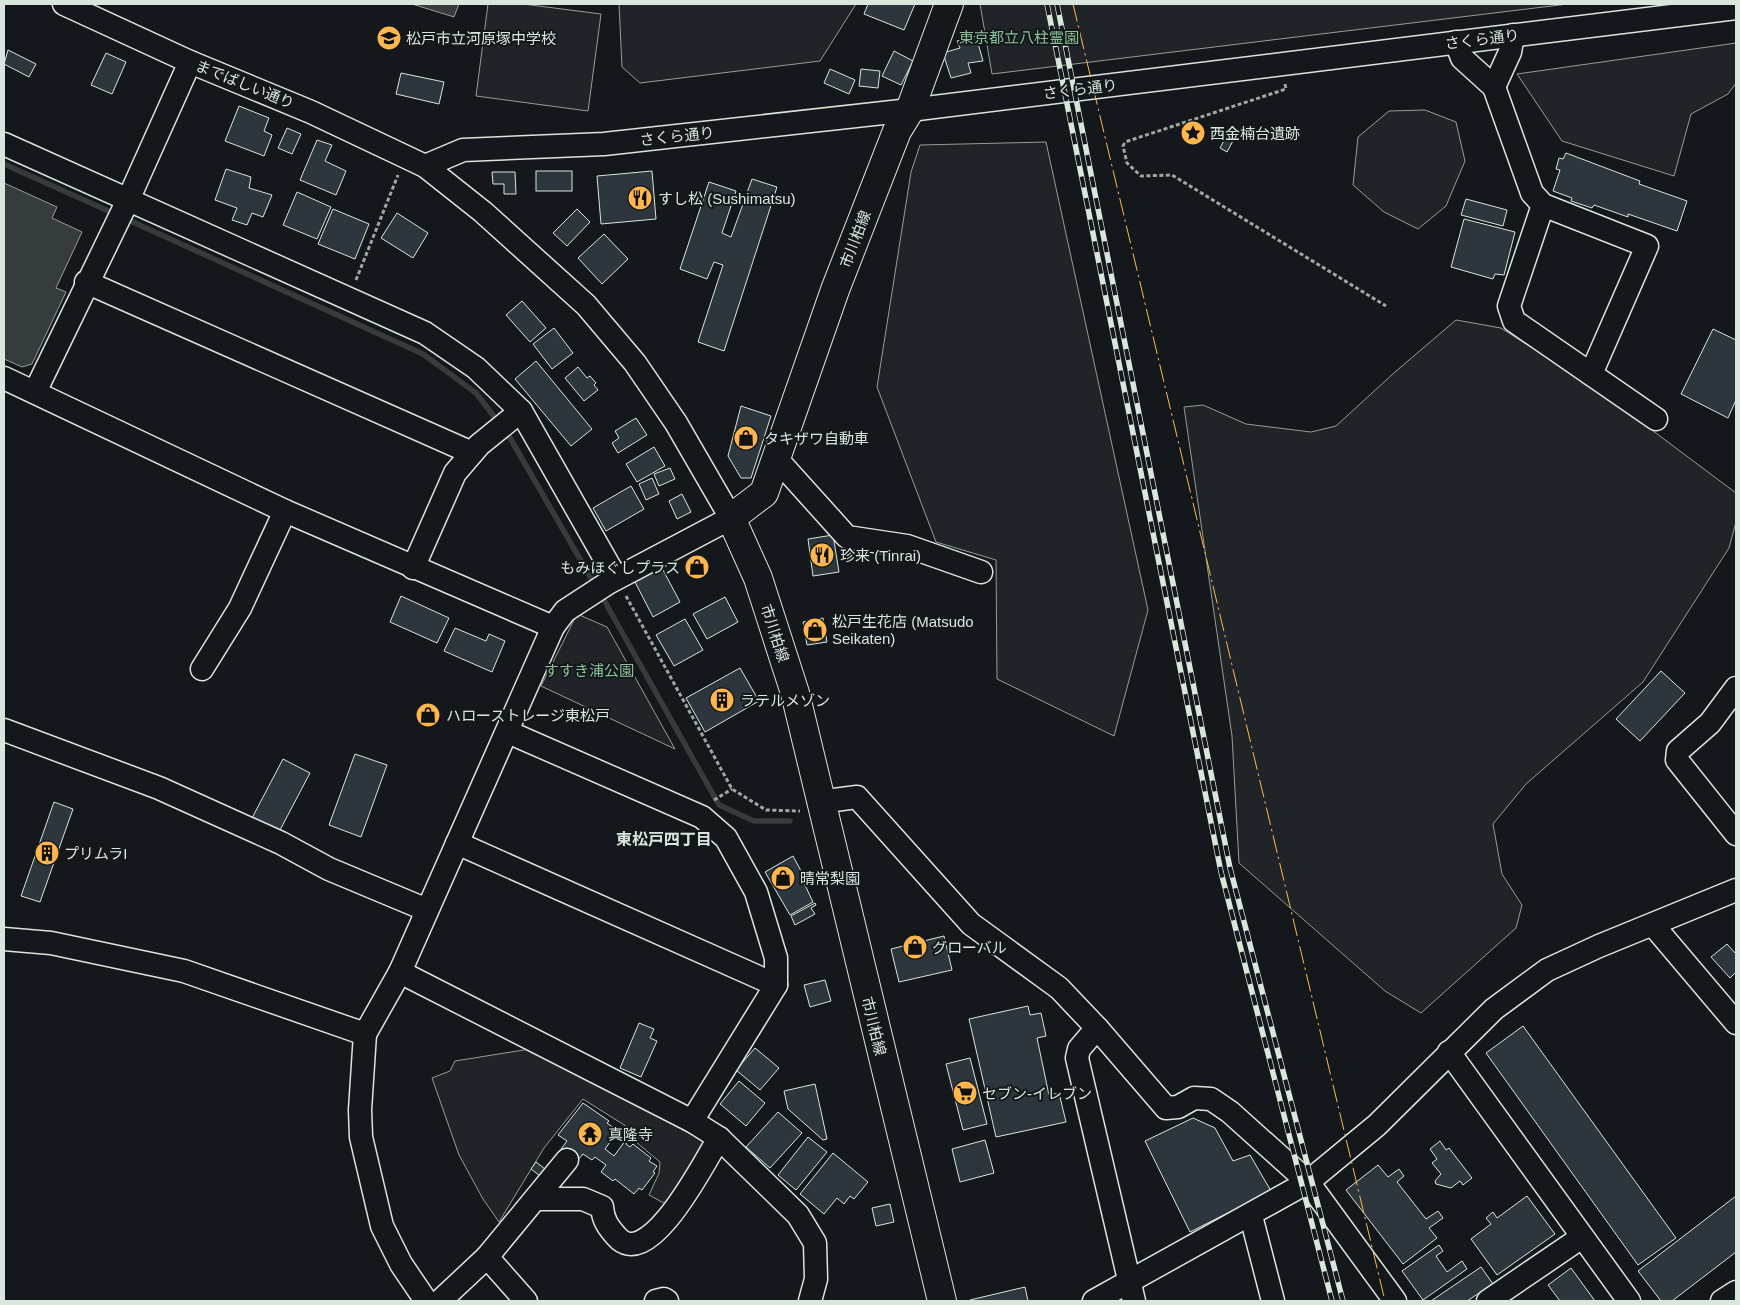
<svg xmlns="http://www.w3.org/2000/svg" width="1740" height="1305" font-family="Helvetica,'Noto Sans JP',sans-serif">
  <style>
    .green { fill: #202428; stroke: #939e99 }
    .water { fill: #363b3e; stroke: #939e99 }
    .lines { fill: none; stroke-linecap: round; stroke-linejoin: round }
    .stream { stroke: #363b3e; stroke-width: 5.5 }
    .building { fill: #2c363c; stroke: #d8e6dc }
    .minor-casing { stroke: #d8e6dc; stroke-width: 25 }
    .major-casing { stroke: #d8e6dc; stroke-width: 30 }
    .path { stroke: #9da8a2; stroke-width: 3; stroke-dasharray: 4 2.5; stroke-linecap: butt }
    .minor { stroke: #14181c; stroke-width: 22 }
    .major { stroke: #14181c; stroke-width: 28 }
    .rail-casing { stroke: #d8e6dc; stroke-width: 5.5 }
    .rail { stroke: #14181c; stroke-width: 4; stroke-dasharray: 11; stroke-linecap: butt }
    .power { stroke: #ffb74d; stroke-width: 1; stroke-dasharray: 18 4 2.5 4; stroke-linecap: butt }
    .labels { text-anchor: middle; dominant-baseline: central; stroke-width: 4; stroke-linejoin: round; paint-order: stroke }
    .park-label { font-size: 15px; fill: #8ac095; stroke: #14181c }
    .poi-label { font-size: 15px; fill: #d8e6dc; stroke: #14181c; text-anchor: start }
    .street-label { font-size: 15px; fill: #d8e6dc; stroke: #14181c }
    .neighbourhood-label { font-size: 16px; font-weight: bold; fill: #d8e6dc; stroke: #14181c }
  </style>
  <rect width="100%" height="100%" fill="#14181c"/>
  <g class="green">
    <path d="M488,4H523L601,14L588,111L476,96Z"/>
    <path d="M619,4H856L820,61L640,83L622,67Z"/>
    <path d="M980,4H1568L992,74Z"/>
    <path d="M1736,43V83L1728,94L1691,114L1674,176L1562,141L1517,74Z"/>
    <path d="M1425,110L1456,122L1465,161L1446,206L1418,229L1384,212L1353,185L1358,137L1389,111Z"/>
    <path d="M1046,142L1148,610L1114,736L997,679L996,560L936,542L877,387L911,172L920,145Z"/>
    <path d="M1456,320L1501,328L1601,392L1736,493V522L1729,548L1643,682L1526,784L1493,824L1502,874L1522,905L1516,928L1421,1013L1385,991L1239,863L1232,736L1184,407L1203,405L1246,424L1311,432L1336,426L1395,372Z"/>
    <path d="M577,614L607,627L675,749L541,686Z"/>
    <path d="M530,1049L708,1143L671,1207L649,1195L659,1173L660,1162L636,1142L640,1135L583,1099L544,1148L499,1222L483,1199L459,1155L432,1078L450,1071L455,1061Z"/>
  </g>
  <g class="water">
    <path d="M412,4H459L454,17Z"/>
    <path d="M4,183L57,207L52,218L82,232L56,288L66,292L32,364L22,367L4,359Z"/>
  </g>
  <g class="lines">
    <g class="stream">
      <path d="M4,164L115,214"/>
      <path d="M124,218L423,354L476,393L500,424"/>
      <path d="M506,431L595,585"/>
      <path d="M600,593L719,805L754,821H790"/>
    </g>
  </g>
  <g class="building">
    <path d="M868,4H915L904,30L864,14Z"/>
    <path d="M976,36L983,61L968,63L971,73L951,78L943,53L960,48L957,41Z"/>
    <path d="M8,50L36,64L29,77L4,64Z"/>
    <path d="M894,51L913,61L901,85L882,76Z"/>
    <path d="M106,53L126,62L112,94L91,85Z"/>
    <path d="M830,69L855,80L849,94L824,83Z"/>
    <path d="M861,69L880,71L878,88L859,86Z"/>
    <path d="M401,73L444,82L439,104L396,94Z"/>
    <path d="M239,106L269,118L264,131L272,135L264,156L225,141Z"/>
    <path d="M287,128L301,134L292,154L278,148Z"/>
    <path d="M1227,135L1234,139L1227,152L1220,148Z"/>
    <path d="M317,140L332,145L325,161L346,171L336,195L300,180Z"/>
    <path d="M1566,153L1640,181L1639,184L1687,201L1677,231L1628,214V217L1594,205L1592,208L1571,201L1572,198L1553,191L1560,170L1556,169L1559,158L1563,159Z"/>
    <path d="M226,169L251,177L249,188L272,195L263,217L252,213L247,225L232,220L237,208L215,200Z"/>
    <rect x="536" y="171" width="36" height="20"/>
    <path d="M652,171L656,219L601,224L597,176Z"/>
    <path d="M492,172H515L516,194H504V184H493Z"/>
    <path d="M752,179L777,187L724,351L698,342L723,265L714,262L707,279L680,269L709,182L736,191L722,233L731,237Z"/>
    <path d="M297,192L331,207L317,239L283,225Z"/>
    <path d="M1466,199L1507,210L1503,226L1461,215Z"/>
    <path d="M333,209L369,224L355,259L318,244Z"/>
    <path d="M577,209L590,222L567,246L553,233Z"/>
    <path d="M397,213L428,233L413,258L381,238Z"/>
    <path d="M1464,219L1515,232L1504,275L1495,274L1493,279L1451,267Z"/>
    <path d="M604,234L628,259L602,284L578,258Z"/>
    <path d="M522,301L546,328L530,342L506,315Z"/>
    <path d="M554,328L573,353L552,369L533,344Z"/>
    <path d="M1713,329L1736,340V400L1728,418L1681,394Z"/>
    <path d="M536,361L592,429L571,446L515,379Z"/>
    <path d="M578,367L587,378L590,376L596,383L594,385L598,390L584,401L565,378Z"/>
    <path d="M741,406L771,416L751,478H741L728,456Z"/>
    <path d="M636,418L647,435L618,453L612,443L619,438L615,431Z"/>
    <path d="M654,447L665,466L637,482L626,464Z"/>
    <path d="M670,468L675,479L659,486L654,474Z"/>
    <path d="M652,478L659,494L646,500L639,484Z"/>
    <path d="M631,486L644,509L606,531L593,508Z"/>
    <path d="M682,494L691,512L677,519L669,501Z"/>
    <path d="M833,535L839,572L813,576L808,539Z"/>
    <path d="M662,568L680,602L653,617L635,582Z"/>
    <path d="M401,596L449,618L437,643L390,622Z"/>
    <path d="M725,597L738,622L707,639L693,614Z"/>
    <path d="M823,618L827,642L807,645L803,622Z"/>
    <path d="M685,619L703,650L674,666L656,635Z"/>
    <path d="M455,628L486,641L489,634L505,641L492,672L444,651Z"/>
    <path d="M740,668L759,701L705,732L686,698Z"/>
    <path d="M1661,671L1685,693L1640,741L1616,719Z"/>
    <path d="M355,754L387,765L361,837L329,825Z"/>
    <path d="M283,759L310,773L279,832L252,818Z"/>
    <path d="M54,802L73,809L40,902L21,896Z"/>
    <path d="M793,856L807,882L804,883L813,902L790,915L765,872Z"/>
    <path d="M815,903L816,905L811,908L815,914L795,925L791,916Z"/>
    <path d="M944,936L952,970L899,982L891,949Z"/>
    <path d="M1727,944L1736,954V972L1730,978L1711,957Z"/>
    <path d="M825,980L831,1001L810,1007L804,985Z"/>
    <path d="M1028,1006L1030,1015L1041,1013L1046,1036L1037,1038L1049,1095L1059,1093L1066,1122L996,1137L969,1019Z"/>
    <path d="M639,1023L654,1029L650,1038L657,1041L641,1077L620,1068Z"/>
    <path d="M1523,1026L1676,1238L1638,1265L1486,1053Z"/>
    <path d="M755,1048L779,1068L760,1090L736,1070Z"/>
    <path d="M970,1058L987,1124L963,1130L946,1064Z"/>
    <path d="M739,1081L765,1103L746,1126L720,1104Z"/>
    <path d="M815,1084L827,1139L823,1140L788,1109L784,1091Z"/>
    <path d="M583,1103L609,1121L607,1123L618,1131L605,1149L614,1156L625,1141L619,1137L625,1129L633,1135L626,1144L630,1147L633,1144L651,1158L649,1161L657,1166L653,1172L655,1173L642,1190L639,1188L634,1194L615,1179L613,1181L601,1172L606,1165L595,1157L592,1160L583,1154L577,1161L561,1149L567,1141L558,1135Z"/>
    <path d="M778,1112L802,1133L770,1168L746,1147Z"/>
    <path d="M1193,1118L1215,1128L1233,1161L1250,1155L1271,1191L1190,1232L1145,1141Z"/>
    <path d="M808,1137L827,1152L796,1190L778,1175Z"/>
    <path d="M985,1140L994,1173L960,1182L952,1149Z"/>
    <path d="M1440,1141L1446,1150L1449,1148L1472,1178L1463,1185L1460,1181L1451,1188L1436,1184L1435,1181L1441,1174L1432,1163L1437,1159L1430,1149Z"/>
    <path d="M833,1153L868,1182L854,1199L850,1196L844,1204L837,1198L824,1214L800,1194Z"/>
    <path d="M536,1162L545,1169L540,1176L531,1169Z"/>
    <path d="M1378,1165L1388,1177L1399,1169L1404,1176L1397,1182L1426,1219L1438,1211L1443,1218L1429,1228L1437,1238L1403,1264L1346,1190Z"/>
    <path d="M1527,1196L1555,1234L1497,1275L1471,1239L1491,1224L1486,1218L1493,1212L1497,1218Z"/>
    <path d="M1736,1196V1252L1672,1301H1661L1638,1271Z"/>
    <path d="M890,1204L894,1222L876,1226L872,1208Z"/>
    <path d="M1439,1245L1443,1251L1436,1256L1447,1272L1462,1261L1467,1269L1423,1300L1402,1271Z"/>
    <path d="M1481,1267L1493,1284L1467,1301H1431Z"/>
    <path d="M1571,1268L1595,1301H1560L1548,1285Z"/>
    <path d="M1025,1287L1028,1301H970V1300Z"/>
  </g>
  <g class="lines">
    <defs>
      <g id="minor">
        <path d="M1456,42L1462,58L1494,87L1510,52L1513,35"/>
        <path d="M1494,87L1532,193L1543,205L1647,246L1591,374"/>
        <path d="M4,144L425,333L476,368L521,411L616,578"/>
        <path d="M425,166L463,150L604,144L910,110L1736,8"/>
        <path d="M1543,205L1509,306L1514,321L1656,419"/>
        <path d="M86,282L472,453"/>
        <path d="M4,378L285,511L553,627"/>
        <path d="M35,392L128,200L190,62"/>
        <path d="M775,457L847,537L907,546L981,572"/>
        <path d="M413,568L455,473L479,445L521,411"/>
        <path d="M202,669L240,608L285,511"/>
        <path d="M1736,688L1710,723L1678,751L1677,760L1736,834"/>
        <path d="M4,730L159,788L281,843L329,869L427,910"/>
        <path d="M508,732L702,817L726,838L756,892L776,958V985L692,1121"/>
        <path d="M819,802L857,797L971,924L1059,988L1097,1028L1166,1108L1178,1107L1194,1098L1211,1099L1230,1112L1308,1182L1395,1301"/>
        <path d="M457,843L776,985"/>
        <path d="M1653,925L1736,1023"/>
        <path d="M4,939L51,943L184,971L365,1034L400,972L553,627L565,611L608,583L731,518L676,423L635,363L586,305L483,212L425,166L311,112L190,62L64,4"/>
        <path d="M400,972L692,1121L719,1138L798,1215L815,1243L816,1279L810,1301"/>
        <path d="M1097,1028L1079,1049L1077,1058L1134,1301"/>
        <path d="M365,1034L360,1110L361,1137L382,1226L401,1264L426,1301"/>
        <path d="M1449,1052L1629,1301"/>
        <path d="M535,1199H583L602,1207C603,1220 608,1227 617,1237C649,1273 706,1159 719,1138"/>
        <path d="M1251,1216L1273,1301"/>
        <path d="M487,1257L567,1160"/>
        <path d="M440,1301L487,1257L526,1301"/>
        <path d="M656,1301L664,1299L667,1301"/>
        <path d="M1094,1301L1308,1182L1377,1125L1494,1009L1547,970L1599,946L1736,890"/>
        <path d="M1488,1301L1582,1237"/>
        <path d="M1722,1301L1736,1292"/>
      </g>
      <path id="major" d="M942,1301L795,693L758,578L731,518L764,493L835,290L897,131L910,110L949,4"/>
    </defs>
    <use href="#minor" class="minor-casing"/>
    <use href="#major" class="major-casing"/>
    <g class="path">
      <path d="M1285,84L1286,89L1125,142L1123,146L1127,163L1141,176L1172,175L1386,306"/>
      <path d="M356,280L398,175"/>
      <path d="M626,596L732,789L766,810L800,811"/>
      <path d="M714,800L732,789"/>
    </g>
    <use href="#minor" class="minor"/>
    <use href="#major" class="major"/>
    <defs>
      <g id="rail">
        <path d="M1047,4L1221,872L1332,1301"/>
        <path d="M1057,4L1230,868L1343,1301"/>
      </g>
    </defs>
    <use href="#rail" class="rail-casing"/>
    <use href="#rail" class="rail"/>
    <path class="power" d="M1073,4L1385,1301"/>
  </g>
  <defs>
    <symbol id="school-disc" viewBox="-11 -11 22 22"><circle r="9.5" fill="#ffb74d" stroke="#14181c"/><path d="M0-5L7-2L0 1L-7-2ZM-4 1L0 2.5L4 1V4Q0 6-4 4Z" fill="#111"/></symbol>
    <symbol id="sight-disc" viewBox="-11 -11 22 22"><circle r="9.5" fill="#ffb74d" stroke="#14181c"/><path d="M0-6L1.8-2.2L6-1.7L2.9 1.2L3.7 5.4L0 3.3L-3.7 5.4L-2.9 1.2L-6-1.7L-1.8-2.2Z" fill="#111"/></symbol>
    <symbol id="restaurant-disc" viewBox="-11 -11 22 22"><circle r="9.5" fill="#ffb74d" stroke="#14181c"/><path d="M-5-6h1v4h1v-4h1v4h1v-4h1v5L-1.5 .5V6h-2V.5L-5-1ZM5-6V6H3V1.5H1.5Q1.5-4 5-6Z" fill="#111"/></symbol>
    <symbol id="shop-disc" viewBox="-11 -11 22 22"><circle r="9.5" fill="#ffb74d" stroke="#14181c"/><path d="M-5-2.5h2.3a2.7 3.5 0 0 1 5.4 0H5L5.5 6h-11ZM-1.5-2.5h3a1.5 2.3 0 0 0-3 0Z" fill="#111"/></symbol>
    <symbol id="building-disc" viewBox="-11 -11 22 22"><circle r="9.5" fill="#ffb74d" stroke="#14181c"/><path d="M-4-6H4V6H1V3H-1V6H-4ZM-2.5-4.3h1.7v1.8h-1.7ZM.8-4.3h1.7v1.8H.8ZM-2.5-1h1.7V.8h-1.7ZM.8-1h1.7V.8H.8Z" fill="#111"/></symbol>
    <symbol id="supermarket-disc" viewBox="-11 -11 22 22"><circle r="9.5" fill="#ffb74d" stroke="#14181c"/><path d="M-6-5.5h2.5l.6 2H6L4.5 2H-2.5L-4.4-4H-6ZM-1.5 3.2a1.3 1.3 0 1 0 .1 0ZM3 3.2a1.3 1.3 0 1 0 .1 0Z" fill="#111"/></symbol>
    <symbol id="temple-disc" viewBox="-11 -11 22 22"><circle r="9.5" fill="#ffb74d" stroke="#14181c"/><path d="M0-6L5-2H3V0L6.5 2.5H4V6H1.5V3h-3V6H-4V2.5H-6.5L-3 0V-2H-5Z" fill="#111"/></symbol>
  </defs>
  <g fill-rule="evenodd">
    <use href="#school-disc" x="375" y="24" width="28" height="28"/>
    <use href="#sight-disc" x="1179" y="119" width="28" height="28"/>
    <use href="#restaurant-disc" x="626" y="184" width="28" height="28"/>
    <use href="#shop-disc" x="732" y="424" width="28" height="28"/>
    <use href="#restaurant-disc" x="808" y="541" width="28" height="28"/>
    <use href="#shop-disc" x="683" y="553" width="28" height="28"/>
    <use href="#shop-disc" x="801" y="616" width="28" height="28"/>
    <use href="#building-disc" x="708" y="686" width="28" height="28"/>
    <use href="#shop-disc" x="414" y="701" width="28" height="28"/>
    <use href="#building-disc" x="33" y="839" width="28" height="28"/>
    <use href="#shop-disc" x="769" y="864" width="28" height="28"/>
    <use href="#shop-disc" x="901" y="933" width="28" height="28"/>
    <use href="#supermarket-disc" x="951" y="1079" width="28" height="28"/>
    <use href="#temple-disc" x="576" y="1120" width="28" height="28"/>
  </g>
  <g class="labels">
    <g class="park-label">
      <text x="1019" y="37">東京都立八柱霊園</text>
      <text x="589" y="670">すすき浦公園</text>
    </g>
    <g class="poi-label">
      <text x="406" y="38">松戸市立河原塚中学校</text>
      <text x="1210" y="133">西金楠台遺跡</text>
      <text x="658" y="198">すし松 (Sushimatsu)</text>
      <text x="764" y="438">タキザワ自動車</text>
      <text x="840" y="555">珍来 (Tinrai)</text>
      <text x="680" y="567" text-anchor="end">もみほぐしプラス</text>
      <text x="832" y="621">松戸生花店 (Matsudo<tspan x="832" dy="17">Seikaten)</tspan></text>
      <text x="740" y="700">ラテルメゾン</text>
      <text x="446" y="715">ハローストレージ東松戸</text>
      <text x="64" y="853">プリムラI</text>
      <text x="800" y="878">晴常梨園</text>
      <text x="932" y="947">グローバル</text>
      <text x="982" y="1093">セブン-イレブン</text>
      <text x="608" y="1134">真隆寺</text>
    </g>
    <g class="street-label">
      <text transform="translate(1482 39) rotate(-7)">さくら通り</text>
      <text transform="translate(245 84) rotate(22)">までばしい通り</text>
      <text transform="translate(1080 89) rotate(-7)">さくら通り</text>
      <text transform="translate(677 136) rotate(-6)">さくら通り</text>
      <text transform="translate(855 239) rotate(-69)">市川柏線</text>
      <text transform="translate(775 633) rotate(72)">市川柏線</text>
      <text transform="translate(874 1026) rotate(76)">市川柏線</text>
    </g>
    <g class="neighbourhood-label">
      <text x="664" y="839">東松戸四丁目</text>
    </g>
  </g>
  <rect width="1740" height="1305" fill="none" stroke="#d8e6dc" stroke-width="10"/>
</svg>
